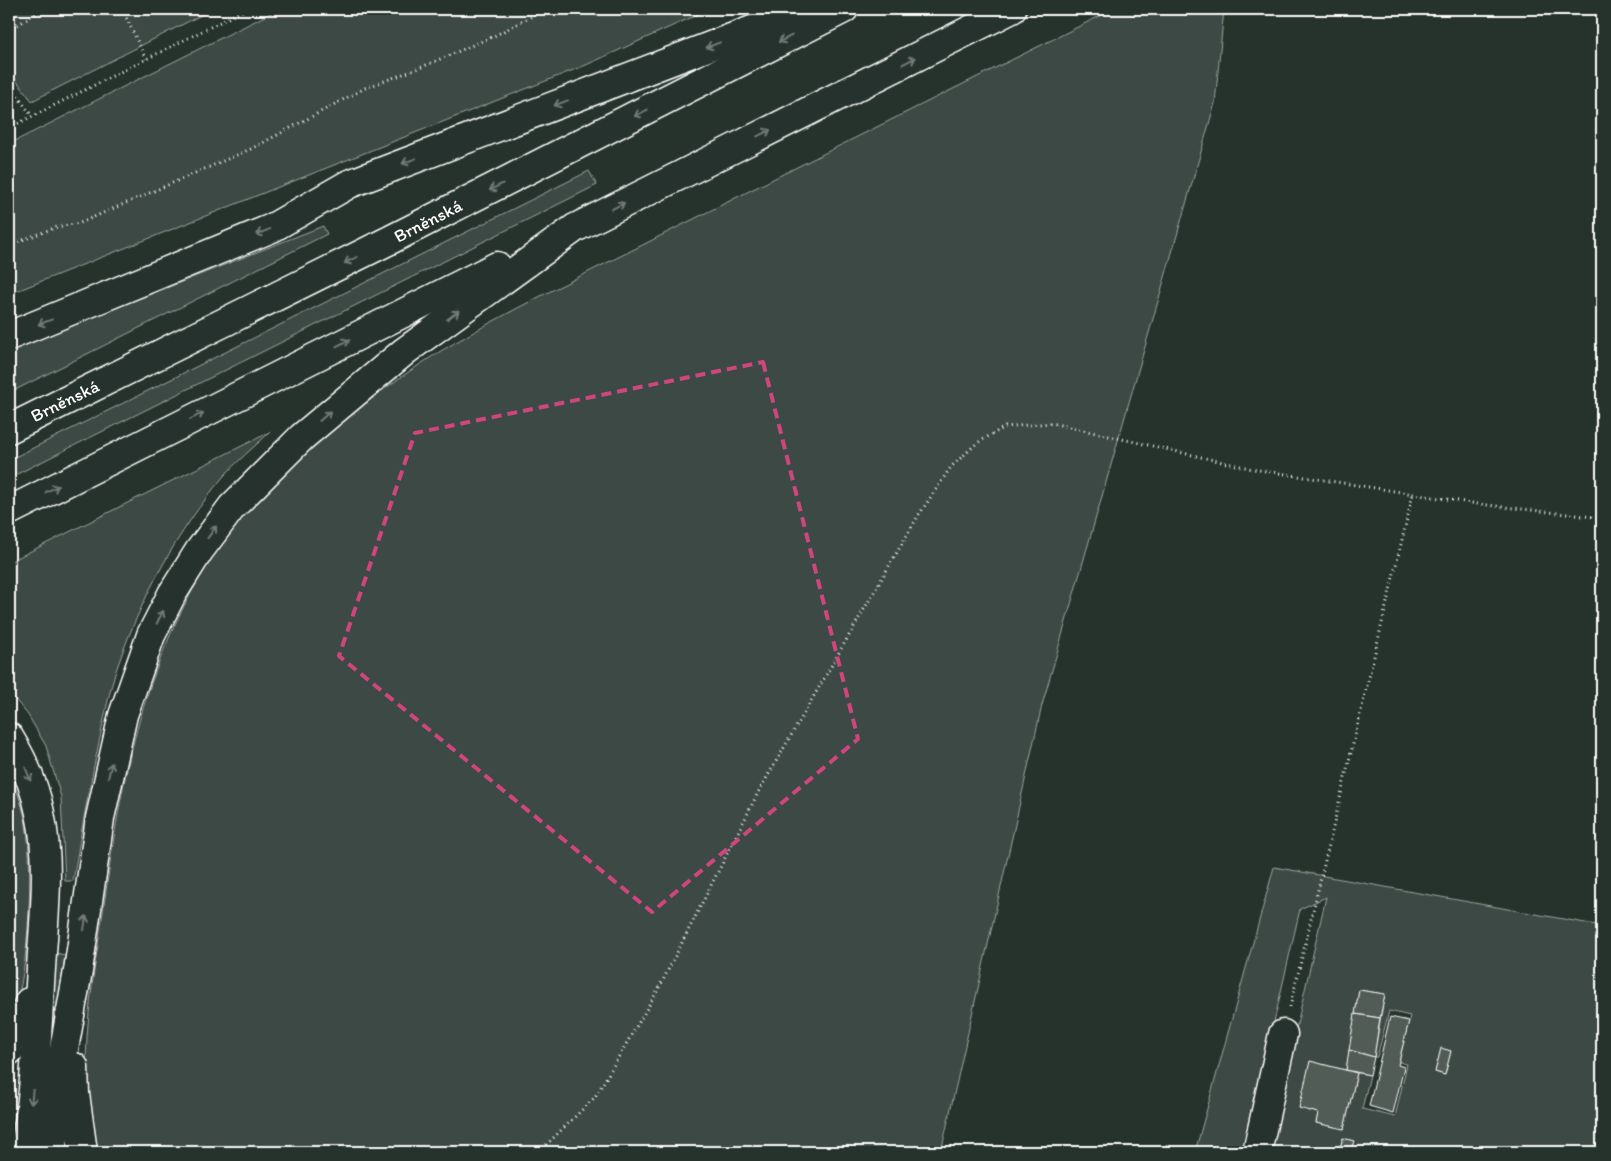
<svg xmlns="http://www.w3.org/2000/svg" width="1611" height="1161" font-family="Itim,sans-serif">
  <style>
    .green { fill: #3e4944; stroke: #9ea4a2; fill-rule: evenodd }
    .building { fill: #515c57; stroke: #fff }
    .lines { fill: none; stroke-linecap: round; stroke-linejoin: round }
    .street-casing { stroke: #fff; stroke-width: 31 }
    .highway-casing { stroke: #fff; stroke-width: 31 }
    .path { stroke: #fff; stroke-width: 3; stroke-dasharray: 1 4; stroke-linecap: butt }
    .street { stroke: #26332d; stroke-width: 28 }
    .highway { stroke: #26332d; stroke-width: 28 }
    .oneway { stroke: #727a76 }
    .marked { fill: none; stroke: #ce467c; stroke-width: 4; stroke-dasharray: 10 6; stroke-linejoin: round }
    .labels { text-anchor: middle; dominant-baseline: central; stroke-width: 5; stroke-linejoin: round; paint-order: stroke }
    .street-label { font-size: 18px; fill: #fff; stroke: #26332d }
  </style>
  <rect width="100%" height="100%" fill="#26332d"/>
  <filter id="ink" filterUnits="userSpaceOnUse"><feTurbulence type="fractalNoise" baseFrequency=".02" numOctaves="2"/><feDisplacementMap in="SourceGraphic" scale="10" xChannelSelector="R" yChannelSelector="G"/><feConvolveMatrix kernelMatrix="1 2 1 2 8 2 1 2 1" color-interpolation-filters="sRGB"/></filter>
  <g filter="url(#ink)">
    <g class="green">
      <path d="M9,9H213L32,101L9,71Z"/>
      <path d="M279,9H710L586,65L9,294V144Z"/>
      <path d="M1114,9H1224L1215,103L1042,705L941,1152H99C71,1070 96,968 107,884C125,753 154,629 237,523C254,501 276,482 296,463C347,415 404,371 465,337C531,299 600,267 668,232C816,157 965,83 1114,9Z"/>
      <path d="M589,171L597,185L9,478V460Z"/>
      <path d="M323,226L327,234L9,393V350Z"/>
      <path d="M270,432C254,447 237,461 223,477C177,532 143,595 119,662C111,683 107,706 102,728C91,779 81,830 73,881H65L61,797L46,746L28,715L9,692V562Z"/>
      <path d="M9,775C17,788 24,810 26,825C34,869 29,986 9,1025Z"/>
      <path d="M1274,867L1602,926V1152H1350L1353,1141L1343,1138L1339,1150L1345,1152H1268L1326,897L1300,909L1244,1152H1195ZM1359,990L1385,994L1374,1057H1377L1389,1011L1410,1016L1399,1062L1407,1064L1395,1117L1362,1109L1370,1075L1357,1073L1344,1129L1316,1123L1318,1113L1300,1108L1310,1062L1346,1070ZM1441,1049L1451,1051L1444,1075L1435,1072Z"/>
      <path d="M55,953L65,955L41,1152H34Z"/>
    </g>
    <g class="building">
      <path d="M1359,990L1385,994L1380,1018L1355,1014Z"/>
      <path d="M1355,1014L1380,1018L1374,1057L1349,1050Z"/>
      <path d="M1390,1017L1409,1021L1398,1065L1404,1067L1393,1113L1369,1106Z"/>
      <path d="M1441,1048L1451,1051L1445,1075L1435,1072Z"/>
      <path d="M1349,1050L1374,1057L1370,1075L1346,1070Z"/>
      <path d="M1310,1061L1357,1073L1344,1129L1316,1123L1318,1113L1299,1108Z"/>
      <path d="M1343,1138L1354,1141L1350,1152L1339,1151Z"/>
    </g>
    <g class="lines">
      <defs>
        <path id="street" d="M1257,1152L1283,1034"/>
        <g id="highway">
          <path d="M9,336L272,228L349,184L807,9"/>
          <path d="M9,429L388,241L844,9"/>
          <path d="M9,511L497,266"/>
          <path d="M9,737C23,760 35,786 40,813C51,864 44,917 41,968C37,1029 36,1092 24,1152"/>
          <path d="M9,1051L19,1034L29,1002"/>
          <path d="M74,1067L75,1094L83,1152"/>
          <path d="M52,1152L61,1066L78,971L100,818L123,715L151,635L172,594L199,551L232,507L302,437L405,351L575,228L1012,9"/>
        </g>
      </defs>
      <use href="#street" class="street-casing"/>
      <use href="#highway" class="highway-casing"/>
      <g class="path">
        <path d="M122,9L146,59"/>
        <path d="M9,30L44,9"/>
        <path d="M9,84L32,116"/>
        <path d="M9,128L246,9"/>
        <path d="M9,245L57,227L80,223L253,148L365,88L417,69L494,36L546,9"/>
        <path d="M1290,1007L1413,494"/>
        <path d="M539,1152L595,1097L659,988L759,791L918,516L951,467L977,443L1005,427L1052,423L1253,469L1478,504L1602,518"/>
      </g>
      <use href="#street" class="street"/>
      <use href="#highway" class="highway"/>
    </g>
    <defs><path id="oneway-shaft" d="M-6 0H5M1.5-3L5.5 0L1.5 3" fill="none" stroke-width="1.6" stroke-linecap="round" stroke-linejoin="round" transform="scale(1.25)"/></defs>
    <g class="oneway">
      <use href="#oneway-shaft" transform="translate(785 39) rotate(153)"/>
      <use href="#oneway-shaft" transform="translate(713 45) rotate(159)"/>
      <use href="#oneway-shaft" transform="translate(909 61) rotate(-27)"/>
      <use href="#oneway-shaft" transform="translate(561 103) rotate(159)"/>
      <use href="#oneway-shaft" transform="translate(641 113) rotate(153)"/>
      <use href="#oneway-shaft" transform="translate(764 133) rotate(-27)"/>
      <use href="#oneway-shaft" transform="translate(409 161) rotate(159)"/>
      <use href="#oneway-shaft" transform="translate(496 187) rotate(153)"/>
      <use href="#oneway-shaft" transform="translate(618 206) rotate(-27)"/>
      <use href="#oneway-shaft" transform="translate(263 232) rotate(157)"/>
      <use href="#oneway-shaft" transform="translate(351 260) rotate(154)"/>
      <use href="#oneway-shaft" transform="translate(453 315) rotate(-37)"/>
      <use href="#oneway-shaft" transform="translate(45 322) rotate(159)"/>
      <use href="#oneway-shaft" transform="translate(343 343) rotate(-26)"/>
      <use href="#oneway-shaft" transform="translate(197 416) rotate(-27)"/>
      <use href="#oneway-shaft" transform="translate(325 416) rotate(-41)"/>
      <use href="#oneway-shaft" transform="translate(52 489) rotate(-27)"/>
      <use href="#oneway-shaft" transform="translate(212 532) rotate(-54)"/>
      <use href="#oneway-shaft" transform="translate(160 617) rotate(-63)"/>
      <use href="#oneway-shaft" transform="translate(110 770) rotate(-77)"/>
      <use href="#oneway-shaft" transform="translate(28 774) rotate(69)"/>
      <use href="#oneway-shaft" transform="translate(85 923) rotate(-82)"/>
      <use href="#oneway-shaft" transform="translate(32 1097) rotate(95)"/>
    </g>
  </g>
  <path class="marked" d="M763,362L858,739L652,912L339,656L415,433Z"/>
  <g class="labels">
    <g class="street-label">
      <text transform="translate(428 221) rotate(-27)">Brněnská</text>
      <text transform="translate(65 401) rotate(-26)">Brněnská</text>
    </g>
  </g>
  <rect width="1611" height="1161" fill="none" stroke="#26332d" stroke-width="30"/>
  <rect x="15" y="15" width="1581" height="1131" fill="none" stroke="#fff" stroke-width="2" filter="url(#ink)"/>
</svg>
